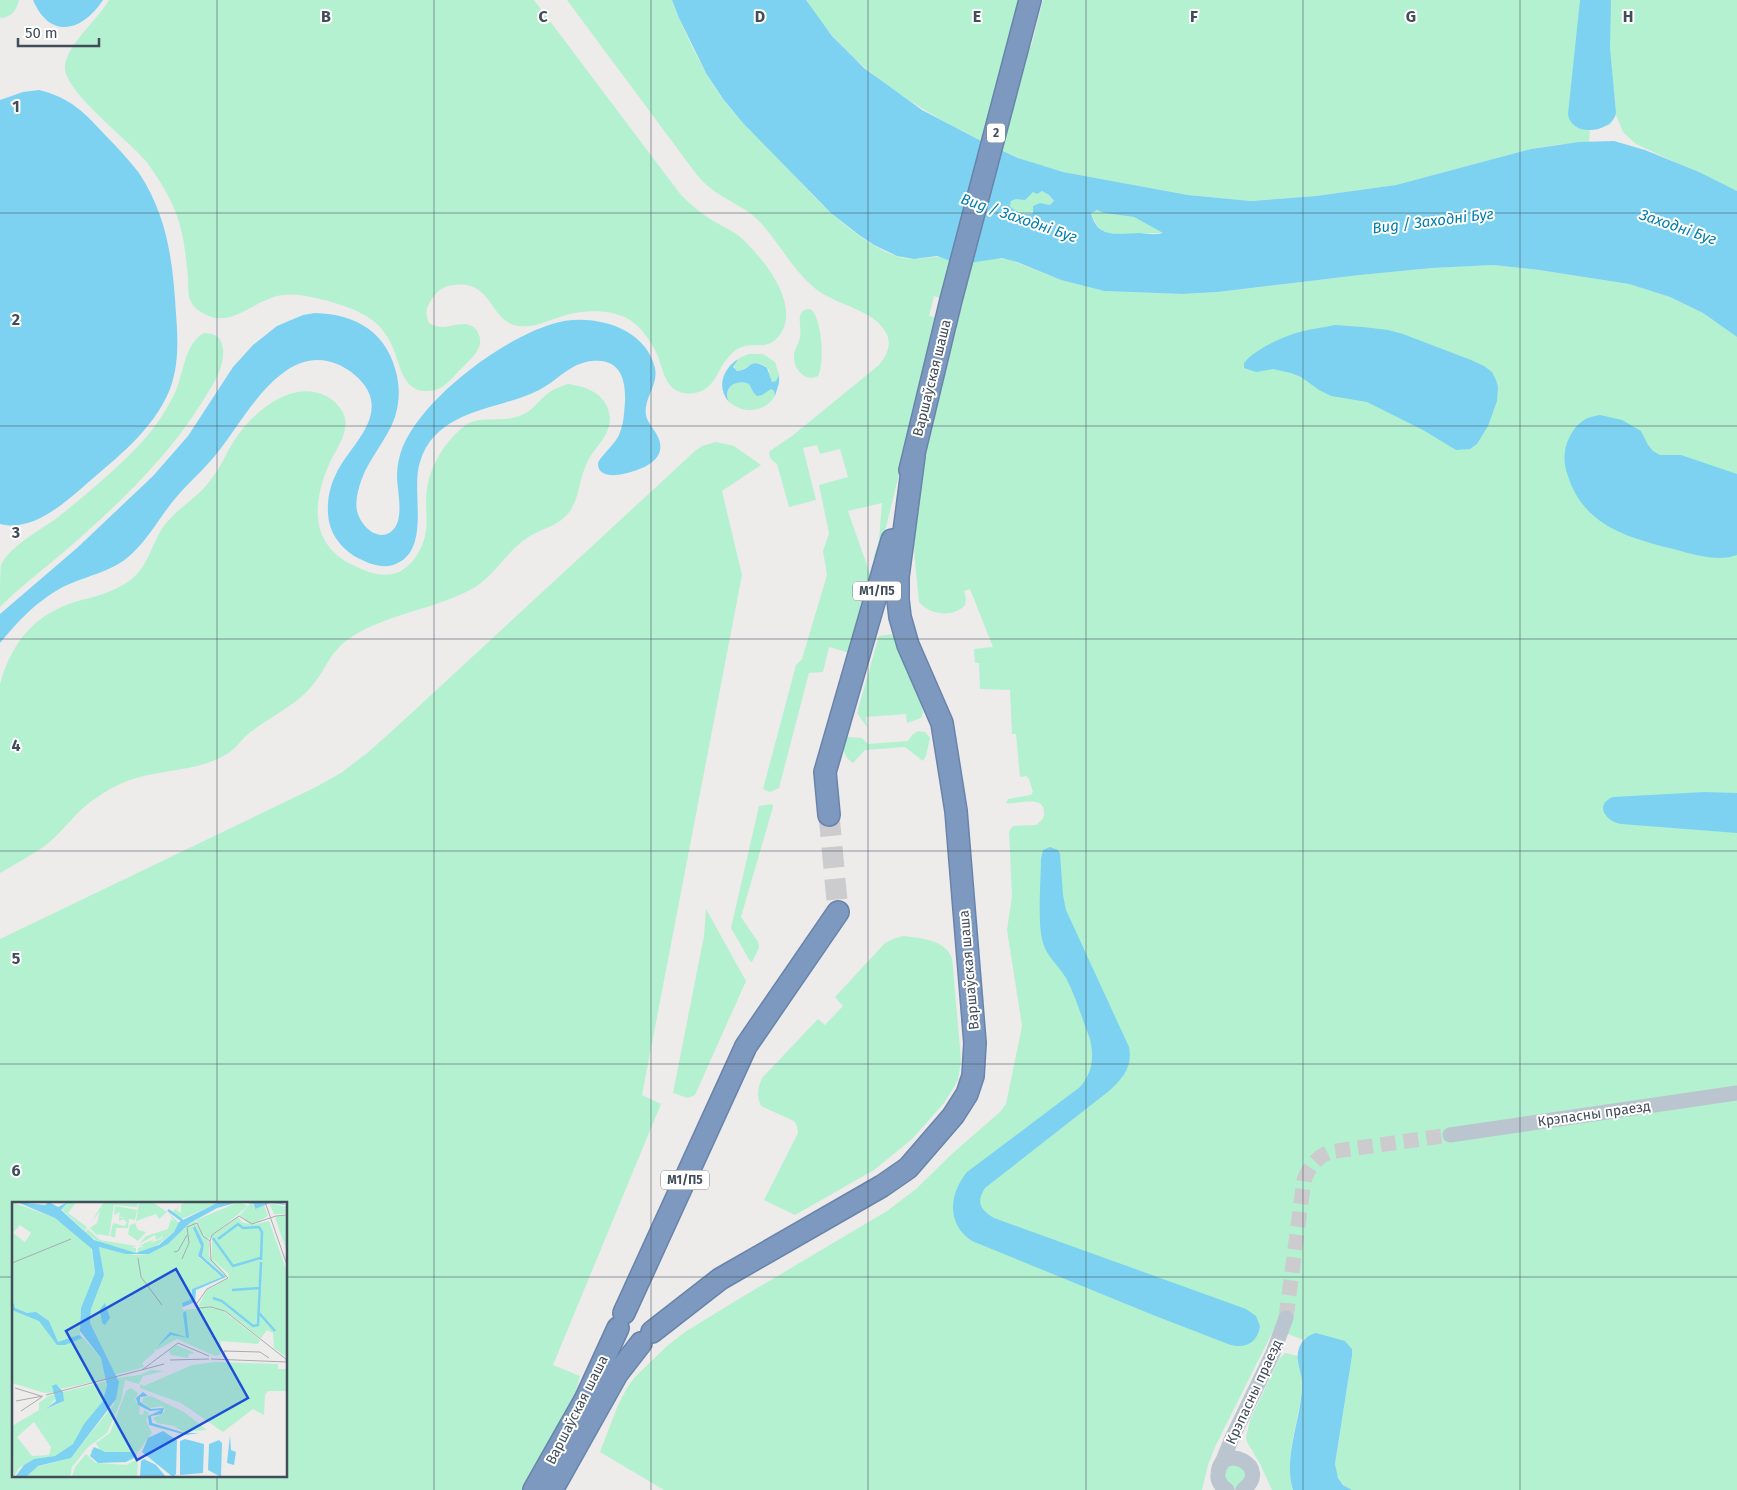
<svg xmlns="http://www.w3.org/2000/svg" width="1737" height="1490" font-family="'Fira Sans',sans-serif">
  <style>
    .green { fill: #b4f1d0; fill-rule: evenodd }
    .water { fill: #7dd2f2; fill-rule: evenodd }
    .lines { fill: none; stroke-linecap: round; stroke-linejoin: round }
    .minor-tunnel { stroke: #cccbce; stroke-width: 15; stroke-dasharray: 15 8; stroke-linecap: butt }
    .highway-tunnel { stroke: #cccbce; stroke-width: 21; stroke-dasharray: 21 11; stroke-linecap: butt }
    .highway-casing { stroke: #6984ab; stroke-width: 24 }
    .minor { stroke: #bac5cf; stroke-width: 15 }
    .highway { stroke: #7e99bf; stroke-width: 21 }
    .grid { fill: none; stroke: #424d5a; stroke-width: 1; stroke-opacity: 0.55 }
    .labels { text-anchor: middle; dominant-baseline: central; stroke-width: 4; stroke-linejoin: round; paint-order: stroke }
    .shield { fill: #fff; stroke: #7b828c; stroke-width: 1 }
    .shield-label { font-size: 12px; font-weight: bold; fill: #424d5a }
    .street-label { font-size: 14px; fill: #424d5a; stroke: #fff }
    .water-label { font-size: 15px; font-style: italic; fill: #017eae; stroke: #fff }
    .inset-river { fill: none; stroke: #7dd2f2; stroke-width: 2.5 }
    .inset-road { fill: none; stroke: #a9acb1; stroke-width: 1 }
    .view { fill: #1d4ed8; fill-opacity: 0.15; stroke: #1d4ed8; stroke-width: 2.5 }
    .inset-edge { fill: none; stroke: #424d5a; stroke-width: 2.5 }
    .grid-label { font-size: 16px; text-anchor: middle; font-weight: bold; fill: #424d5a; stroke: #fff; stroke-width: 4; stroke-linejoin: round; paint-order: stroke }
  </style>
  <rect width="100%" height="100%" fill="#eeebeb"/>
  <g class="green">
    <path d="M0,0H19C16,11 12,17 0,18Z"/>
    <path d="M109,0H534L681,195C690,204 699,212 710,219C720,225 730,229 739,236C762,256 803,306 779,336C763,356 746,333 727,359C716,372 715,389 695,393C690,394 685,394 680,392C663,386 663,366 656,352C650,340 641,327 630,320C610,308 581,310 560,317C546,321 534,328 519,326C489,322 493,279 453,285C442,286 435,293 430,302C425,310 426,315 429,323C434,326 439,327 444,327C456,325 474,319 479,335C484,347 473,357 465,365C457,372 451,381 442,387C436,391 430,391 423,391C402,388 400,364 393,348C390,340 385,332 378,325C362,309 328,300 305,296C295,294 284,294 274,297C250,304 227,330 201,312C195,309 191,303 189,297C188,291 188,283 188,277C186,260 185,243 180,226C177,213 171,201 165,190C159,180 152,169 145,160C127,139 67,93 65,69C63,48 98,20 109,0Z"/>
    <path d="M567,0H672C685,34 701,68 722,98C735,116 754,131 769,148C804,185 838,227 884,251C893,255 903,259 913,259C930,259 937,253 954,262L944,299L934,296L929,316L938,318L880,551L873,559L879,540L882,503L848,511L871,577L850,653L829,647L823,672L809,673L779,788L770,792L763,789L796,665L802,659L827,575L823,551L829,533L819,485L848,477L840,449L820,454L817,445L803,448L816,500L789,507L777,464L771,459L769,453L770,451L792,436L879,365C887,355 893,343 885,331C873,310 837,305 817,290C793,271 779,242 758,220C746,208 730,202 717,193C709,188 703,182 697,175Z"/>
    <path d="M806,0H1022L985,143C916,108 848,68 806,0Z"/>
    <path d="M1043,0H1737V191L1636,144L1623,132L1616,115L1610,125L1590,129L1589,142L1555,145L1531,149L1396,185L1316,196L1251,201L1188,195L1063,172L1034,164L999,150L1022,62L1025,63L1029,47H1031Z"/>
    <path d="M1042,191L1049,195L1054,202L1050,205L1040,203C1030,217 1023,219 1010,206L1011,201L1014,199L1033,192Z"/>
    <path d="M1097,210L1104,213L1134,217L1164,233L1112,234C1100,231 1095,225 1091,212Z"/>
    <path d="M996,258L1008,259L1061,280L1104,291L1182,294L1218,292L1360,275L1432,268L1493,265L1539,270L1629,284L1670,297L1703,313L1737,337V1490H1352C1340,1484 1336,1477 1335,1464L1352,1356V1349L1345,1341L1306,1337L1304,1340L1274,1329L1215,1447L1208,1465L1202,1490H664L600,1452L618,1405L627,1388L635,1377L667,1346L685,1332L732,1303L887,1211L916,1189L954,1152L1000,1112L1006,1104L1022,1026L1007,930L1012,896L1009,831L1013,826L1036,825C1040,822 1045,818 1044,812C1044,794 1016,805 1006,803L1008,799L1031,795L1033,792L1029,779L1026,776L1020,777L1016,734H1012L1010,690L980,689L979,663H975L974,649L993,647L970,589L964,591L966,598L965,605C954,618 929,615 919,602L913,540L914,491L957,328L953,327L969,263Z"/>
    <path d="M810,309C822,315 825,365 818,376C805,383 793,368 794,356C794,349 799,344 800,337C803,327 793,310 810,309Z"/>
    <path d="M204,333C216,333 222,338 223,350C224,369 213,384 204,399C173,450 128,495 83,535C56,560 26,581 0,607C0,599 0,571 1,565C10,545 45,528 62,514C89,492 117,469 141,443C155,428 166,411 175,393C184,373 184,344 204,333Z"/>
    <path d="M749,354H763L775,362L779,375L776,381L773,382L770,380L769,370C759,358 751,365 739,371L734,369L735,362L741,357Z"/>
    <path d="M740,381L749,384L753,392L771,389L774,391L775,396C764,413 744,414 729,402C724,392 730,384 740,381Z"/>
    <path d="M568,384C589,387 608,395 610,418C610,437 594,447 587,463C579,479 580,496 570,511C559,527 541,528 527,538C505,553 493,578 470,590C432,610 386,614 350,638C328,653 327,669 311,687C295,706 271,716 252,731C243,737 237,748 227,754C194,774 154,768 120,784C107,790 95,798 84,807C72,818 63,830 51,841C36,853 17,863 0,873V684C12,642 34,614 78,601C98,596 121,590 136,575C149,562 153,542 163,527C176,509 196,499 209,482C221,468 227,450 238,435C256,410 293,379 326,396C334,400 343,409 345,418C348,433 337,448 331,460C312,501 308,545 355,566C369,573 384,578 399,572C406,568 413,562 417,555C434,527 422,511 428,483C433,461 448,438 466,425C480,415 505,424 524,414C533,410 538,401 546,395C552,389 560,387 568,384Z"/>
    <path d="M716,442L734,446L761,465L722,491L742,575L642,1095L661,1104L553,1365L580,1376L571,1408L525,1490H0V939L314,788L341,773L366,754L391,732L695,451L702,446ZM14,1204H286V1476H14Z"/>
    <path d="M894,634L921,701L923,713L921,718L907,723L906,714L866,717L867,727L857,713L879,636Z"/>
    <path d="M918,731L925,732L930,738L926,756L923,761L905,747L865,750L853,763C844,757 840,746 847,737L862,738L868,744L908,741L912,735Z"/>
    <path d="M772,804L773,807L741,917L758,942L759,948L752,962L750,961L731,928L759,806Z"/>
    <path d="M706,909L746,981L695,1095L688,1098L673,1093L704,936Z"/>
    <path d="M903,936C919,938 943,939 951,956C952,959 953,964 953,968L961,1060L958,1080L951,1092L944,1103L912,1139L895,1153L874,1170L795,1215L764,1200L798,1133L797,1126L794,1121L761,1106C756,1096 758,1087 762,1078L818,1019L825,1025L843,1006L835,997L885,943L893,939Z"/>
    <path d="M1285,1353L1298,1356C1299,1366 1303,1376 1302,1386C1300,1421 1283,1456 1293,1490H1272L1260,1464L1247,1442L1246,1437L1250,1420L1279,1359Z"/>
    <path d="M1232,1461L1249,1473L1236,1490L1231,1489L1221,1472Z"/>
  </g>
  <g class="water">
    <path d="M33,0H103C82,32 50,40 33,0Z"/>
    <path d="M672,0H806L832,36L864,68L922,110L985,143L1018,158L1063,172L1188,195L1251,201L1316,196L1396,185L1531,149L1579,142L1614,141L1645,150L1699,172L1737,191V337L1703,313L1670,297L1629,284L1539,270L1493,265L1432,268L1360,275L1218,292L1182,294L1104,291L1061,280L1017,262L1002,258L969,263H956L937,256L914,259L897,256L874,245L859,235L831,213L743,123L723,99L706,73L679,18ZM1042,191L1049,195L1054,201L1050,205L1040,203L1033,206V213C1024,216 1016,212 1010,206L1011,201L1016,199L1025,200L1033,192L1037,194ZM1097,210L1104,213L1134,217L1163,233C1155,235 1148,234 1140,233C1118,233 1098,240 1091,213Z"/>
    <path d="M1580,0H1611L1610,48L1616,113C1612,133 1571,138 1568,114Z"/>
    <path d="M39,90C71,98 85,113 106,136C118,148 129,160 139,173C168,217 173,263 176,314C178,339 179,365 170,389C153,431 116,458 83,487C61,506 31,532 0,524V100L23,92Z"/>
    <path d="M315,313C357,314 388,333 397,376C400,390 399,404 395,417C387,440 369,458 361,481C358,490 355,501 357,511C360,523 373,539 387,534C407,526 397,492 397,476C397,466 399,456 403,446C425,396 501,340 552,324C588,312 645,325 655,368C658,383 648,393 646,407C644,420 651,424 657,435C670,459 643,470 623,474C615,476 599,477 598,465C597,458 617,444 620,432C624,423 624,412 625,402C626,379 620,358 592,361C570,363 557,381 539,390C497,411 436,409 420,462C410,491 433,552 393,565C380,569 365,562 354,556C339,546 329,532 328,514C327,500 330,486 336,474C348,448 383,422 368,391C362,379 349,369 337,364C284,342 247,415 221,448C209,465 193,478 179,494C161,514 148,541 127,558C108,573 82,577 61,588C37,601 17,622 0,643V614L77,548L153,476L188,436L233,367L253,345L277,326L303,315Z"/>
    <path d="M1335,325L1363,327L1388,330L1403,334L1471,360L1484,366L1492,372L1496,380L1498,387L1497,401L1488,426L1477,444L1470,449L1456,450L1423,430L1367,402L1331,396L1319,390L1301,377L1291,373L1273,369L1256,372L1244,368V363C1254,350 1280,338 1296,333C1308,329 1322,328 1335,325Z"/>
    <path d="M738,359L733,367L737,371C751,370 750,356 767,368L772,382L776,381L779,375V383L775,396L774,391L771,389L762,395L757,396L753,392L749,384C736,378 722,388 729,402C716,387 723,369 738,359Z"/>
    <path d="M1600,415L1622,420L1641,431L1648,445L1653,451L1660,455H1681L1737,474V555C1720,562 1694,555 1677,550C1630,538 1584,527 1568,476C1563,463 1563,449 1570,436C1577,423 1585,417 1600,415Z"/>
    <path d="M1704,792L1737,793V833L1621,824C1607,822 1593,805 1613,797Z"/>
    <path d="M1050,847L1058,850L1060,854L1063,895L1066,910L1129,1047C1133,1067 1123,1078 1109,1091L985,1188C976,1202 980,1210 994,1218L1246,1309L1256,1316L1260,1326C1258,1343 1244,1350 1228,1344L1153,1315L972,1241C946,1224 949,1194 967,1172L1080,1087C1093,1072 1094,1057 1090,1039C1082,1019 1076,997 1066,978C1059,966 1047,957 1043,943C1037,923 1041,881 1041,859L1043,850Z"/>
    <path d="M1316,1333L1345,1341L1352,1349V1356L1335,1464L1338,1478L1343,1485L1352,1490H1293C1283,1456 1301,1421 1302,1386C1303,1375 1296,1363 1298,1352C1300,1342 1307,1335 1316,1333Z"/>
  </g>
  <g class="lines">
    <path class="minor-tunnel" d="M1286,1318L1304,1180C1309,1167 1316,1158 1329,1152L1450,1135"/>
    <path class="highway-tunnel" d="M829,815L838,912"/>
    <defs>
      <g id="highway">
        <path d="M910,470L951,300L1030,0"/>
        <path d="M829,815L825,772L892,540"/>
        <path d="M624,1313L746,1046L838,912"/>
        <path d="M652,1332L720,1279L882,1186L908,1168L953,1116L967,1094L973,1076L975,1043L956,811L942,723L908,645L900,617L898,600V577L914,456"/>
        <path d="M534,1490L585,1400L618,1328"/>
        <path d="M552,1490L617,1374L641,1343"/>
      </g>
    </defs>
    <use href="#highway" class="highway-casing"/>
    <g class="minor">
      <path d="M1450,1135L1737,1093"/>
      <path d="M1221,1465L1232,1438L1273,1353L1286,1318"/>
      <path d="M1227,1490C1221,1486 1217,1481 1218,1474C1220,1441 1274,1466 1243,1490"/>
    </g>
    <use href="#highway" class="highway"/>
  </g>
  <path class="grid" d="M217,0V1204M434,0V1490M651,0V1490M868,0V1490M1086,0V1490M1303,0V1490M1520,0V1490M0,213H1737M0,426H1737M0,639H1737M0,851H1737M0,1064H1737M0,1277H14M286,1277H1737M217,1476V1490"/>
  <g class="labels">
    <g class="shield">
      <rect x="987" y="123.5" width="18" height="19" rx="4"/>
      <rect x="853" y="581.5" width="48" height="19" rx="4"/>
      <rect x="661" y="1170.5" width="48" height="19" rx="4"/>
    </g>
    <g class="shield-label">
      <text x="996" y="133">2</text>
      <text x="877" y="591">М1/П5</text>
      <text x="685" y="1180">М1/П5</text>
    </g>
    <g class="street-label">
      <text transform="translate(932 378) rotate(-76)">Варшаўская шаша</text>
      <text transform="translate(969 970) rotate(-95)">Варшаўская шаша</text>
      <text transform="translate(1594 1114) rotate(-8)">Крэпасны праезд</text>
      <text transform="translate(1254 1392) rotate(-65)">Крэпасны праезд</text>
      <text transform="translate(577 1410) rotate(-63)">Варшаўская шаша</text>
    </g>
    <g class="water-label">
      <text transform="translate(1019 218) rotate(19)">Bug / Заходні Буг</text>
      <text transform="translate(1433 221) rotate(-7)">Bug / Заходні Буг</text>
      <text transform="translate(1678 227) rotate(19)">Заходні Буг</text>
    </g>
  </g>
  <g transform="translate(12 1202)">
    <rect width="275" height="275" fill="#eeebeb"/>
    <path d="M0,0L43,16L79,45L83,71L69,106L68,132L89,156L95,177L48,187L42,182L44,190L33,191L0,181ZM8,23L19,31L13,40L1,31ZM56,0H64L56,11L75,25L73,29L50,8ZM92,0H126L125,5L102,3L97,34L85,32L87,35L78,26L85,21L88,9L79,20ZM127,0L142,1L155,10L147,17L144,12L124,19ZM173,0H199L196,2L208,0L172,16H165L160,10L169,3L164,8L169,11V3ZM227,0L236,4L196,37L192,34L184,18ZM257,1L275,5V12H262ZM238,2L243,3L242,7L252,3L256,14L240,23L257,19L275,70V156L262,146L261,131L255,128L249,136L212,108L186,104L195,88L217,76L216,71L200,57V34L226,15L230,20L237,22L228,13ZM103,4L125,8L123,18L117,17L116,26H104L103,36L98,34L101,21L112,24L115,21L112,17L107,19V16H115L107,15L108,10L102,13ZM157,11L167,21L163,29L142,46L126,51V46L133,44H127L142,37L138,41L149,37L151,35L149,32L150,35L144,38L143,33L127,42L134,34L156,27L159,17L162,19ZM265,14H275V50L263,16ZM182,18L197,40V54L214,72L213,77L212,72L190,54L192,42L182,24L189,43L186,55L210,75L180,87V97L170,105L172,108L197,105L210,108L248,138L246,142L209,139L208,153L203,154L165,137L145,148L142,147L143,150L130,161L132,165L103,173L78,121L79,107L92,73L87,45L123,53L137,52L156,42ZM123,21L126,28L134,30L126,39L116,32L118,23ZM76,27L88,38L124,44L120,46H124V51L90,42L73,31ZM164,143L183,151L177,152L176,156L159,153L157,149ZM204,160L266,162V167H275V189H256L253,193L252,213L241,207L211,230L169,201L128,186V182L132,184L180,163ZM139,168L152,169L131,174L127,182L113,178L109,199L95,231L76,245L60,265L58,275H14L24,265L59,256L102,202L105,176L128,173ZM95,179L93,197L63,241L43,254L20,258L7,266L2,275L0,224L27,208V201L36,194L44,192L45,195L35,207L51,200V190ZM22,220L39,245L37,253L20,254L5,235ZM119,186L126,191L123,198L128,206L127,212L131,213L132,208L137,211L134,219L140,231L120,258L85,261L115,263L126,256L125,275H60L63,265L74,252L84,261L119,250H78L81,246L87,247L84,241L98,231L114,189ZM139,194L172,210L195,228L172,230L162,224L145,221L141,216L151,212L153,207L150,204L138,206L130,200L131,196Z" fill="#b4f1d0" fill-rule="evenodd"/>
    <path d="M5,0L33,3L37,0L46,5L56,0L49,8L82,38L124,51L147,43L162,30L167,20L207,0H268L275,3L258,1L243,7L242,2L227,0L205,6L178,21L156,42L137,52H114L87,45L92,73L79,107L78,121L107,180L104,197L59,256L26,264L14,275H3L12,263L22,257L43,254L61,242L72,222L91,199L95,183L89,156L68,129L69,106L83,71L80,47L43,16ZM183,24L192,42L190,54L214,75L184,88L183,100L171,105L170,101L180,97V87L210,75L186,54L189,44L181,26ZM0,97L3,106L15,111L24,110L37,119L46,140L67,133L70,136L53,143H45L27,119L0,108ZM93,101L98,116L93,123L90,121L88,107ZM174,109L177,136L159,133L145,145L158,130L174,135L171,111ZM44,182L51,190L52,199L34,207L44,199L40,184ZM131,190L136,194L128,195V200L139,207L152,206L150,212L139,214L140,221L173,231H187L174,233L137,223L136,214L149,208L138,209L126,203L124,196ZM151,229L165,238L164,272L161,275L130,250L136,236ZM218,233L219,248L224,250L222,263L215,261ZM173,237L192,242L191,271L168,273V239ZM207,238L210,241L209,275L196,268L197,242ZM82,245L93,250H122L125,254L114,260L86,261L78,254ZM132,257L144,263L154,275H128L129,259Z" fill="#7dd2f2"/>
    <path class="inset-river" d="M156,8L171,19M201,36L221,64L248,56M206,37L226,22L231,26L247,25L250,30L249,58M220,88L247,86M201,96L210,99L241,124L246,123L249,60M247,111L263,129"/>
    <path class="inset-road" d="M253,0L275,63M198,39L200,33L227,14L240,22L264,14L275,13M162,50L166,49L175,33M126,56L129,75L150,103M170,57L177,41L175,25L185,21L191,34L198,39M0,61L59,37M183,104L195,87L216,76L199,58L198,39M185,106L199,105L213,109L275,158M212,155V149L248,150L257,156M199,157L275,160M158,158L197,157M130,168L166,141L197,154M3,186L29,194M34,193L152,162M4,199L31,194M9,209L30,195"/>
    <path class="view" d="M164,67L236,196L125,258L54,129Z"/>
    <rect width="275" height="275" class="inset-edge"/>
  </g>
  <g class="grid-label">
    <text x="326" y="22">B</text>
    <text x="543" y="22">C</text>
    <text x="760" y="22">D</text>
    <text x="977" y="22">E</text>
    <text x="1194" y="22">F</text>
    <text x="1411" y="22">G</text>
    <text x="1628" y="22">H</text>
    <text x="16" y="112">1</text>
    <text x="16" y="325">2</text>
    <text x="16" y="538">3</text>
    <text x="16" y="751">4</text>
    <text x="16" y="964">5</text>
    <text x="16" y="1176">6</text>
  </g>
  <path d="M18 38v8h81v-8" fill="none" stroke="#424d5a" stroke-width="2.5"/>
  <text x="25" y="38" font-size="15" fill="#424d5a" stroke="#ffffff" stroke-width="4" paint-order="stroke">50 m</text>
</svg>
